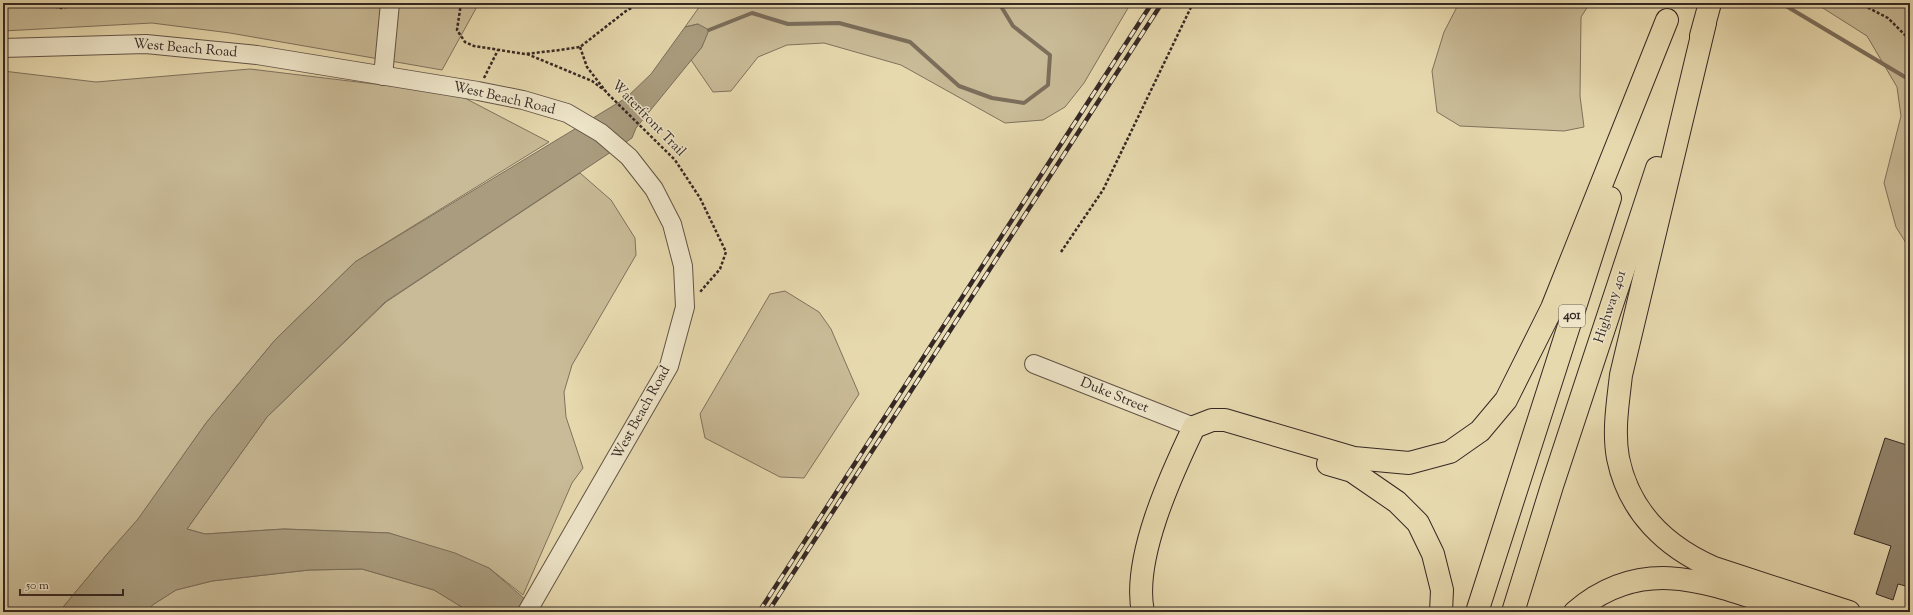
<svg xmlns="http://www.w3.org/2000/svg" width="1913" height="615" font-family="'Sorts Mill Goudy',serif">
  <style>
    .green { fill: #c9bb97; stroke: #7f725e }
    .water { fill: #aa9d7f; stroke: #7b6e5b }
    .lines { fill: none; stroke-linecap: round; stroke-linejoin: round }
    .stream { stroke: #7b6e5b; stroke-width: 4 }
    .building { fill: #92846c; stroke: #352824 }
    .minor-casing { stroke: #625446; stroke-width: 20 }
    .major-casing { stroke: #352824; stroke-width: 24 }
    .highway-casing { stroke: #352824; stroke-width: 24 }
    .path { stroke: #352824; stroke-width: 2.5; stroke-dasharray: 3 2; stroke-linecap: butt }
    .minor { stroke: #efe6ca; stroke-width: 18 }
    .major { stroke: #e7d9ae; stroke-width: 22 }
    .highway { stroke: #e7d9ae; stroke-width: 22 }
    .rail-casing { stroke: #352824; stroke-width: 4.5 }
    .rail { stroke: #efe6ca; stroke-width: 3; stroke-dasharray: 9; stroke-linecap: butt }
    .labels { text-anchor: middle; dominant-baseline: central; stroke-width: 3; stroke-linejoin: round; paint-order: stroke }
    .shield { fill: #efe6ca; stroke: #6d6156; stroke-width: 1 }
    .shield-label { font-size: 13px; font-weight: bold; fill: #352824 }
    .street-label { font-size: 14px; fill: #352824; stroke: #efe6ca }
  </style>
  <rect width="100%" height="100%" fill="#e7d9ae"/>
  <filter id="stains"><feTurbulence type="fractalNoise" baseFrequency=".005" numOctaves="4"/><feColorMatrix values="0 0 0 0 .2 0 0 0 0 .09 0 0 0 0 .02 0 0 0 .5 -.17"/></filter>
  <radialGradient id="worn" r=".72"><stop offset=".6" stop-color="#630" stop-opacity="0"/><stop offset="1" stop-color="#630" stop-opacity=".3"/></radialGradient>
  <g class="green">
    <path d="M3,3H479L442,70L230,33L152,23L3,31Z"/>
    <path d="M702,3H1131L1084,83L1065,107L1043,120L1005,123L901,65L824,43L787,45L758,57L731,91L713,92L691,60L702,47L698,24L685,27Z"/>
    <path d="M1459,3H1590L1581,17L1580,96L1584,127L1564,131L1460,126L1437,112L1432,71L1444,32Z"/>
    <path d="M1815,3H1910V245L1906,243L1896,227L1884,183L1901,116L1897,87L1867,36Z"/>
    <path d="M250,69L457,94L549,142L355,262L275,340L206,423L138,520L108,553L59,612H3V71L96,82Z"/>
    <path d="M580,173L611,200L635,238L636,255L572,365L564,392L566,417L583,468L572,483L523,595L489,568L389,533L284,529L205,534L187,529L267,417L386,302Z"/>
    <path d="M785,291L819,312L831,329L859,394L804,478L780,477L705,438L700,414L770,294Z"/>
    <path d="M362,569L434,590L470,612H146L154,604L176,590L212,581L309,570Z"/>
  </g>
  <path class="water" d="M698,24L709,30L702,47L636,128L632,138L385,302L267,417L187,529L205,534L284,529L389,533L455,553L489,568L540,612H470L434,590L362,569L309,570L212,581L176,590L154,604L145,612H59L108,553L138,519L206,423L275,340L355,262L626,98L651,74L685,27Z"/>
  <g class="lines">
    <g class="stream">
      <path d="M1781,3L1910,80"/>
      <path d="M709,30L752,13L788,24L839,23L910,42L959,86L992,98L1024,103L1048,85L1050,55L1013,26L999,3"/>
    </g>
  </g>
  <path class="building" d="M1885,438L1910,446V587L1898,584L1893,600L1876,594L1891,546L1854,534Z"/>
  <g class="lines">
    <defs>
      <g id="minor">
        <path d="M3,48L146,44L257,55L478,91L523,100L567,113L601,133L629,157L654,189L672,224L683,266L685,307L669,366L527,612"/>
        <path d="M383,76L390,3"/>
        <path d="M1034,364L1194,427"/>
      </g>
      <path id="major" d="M1143,612C1132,559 1171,475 1194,427"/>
      <g id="highway">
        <path d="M1705,23L1621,375C1618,402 1613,431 1618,458C1629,512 1666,547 1714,568L1849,612"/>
        <path d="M1701,36L1710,3"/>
        <path d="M1194,427L1212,420H1225L1354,458L1409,463L1450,452L1480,431L1506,400L1552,308L1667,20"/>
        <path d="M1328,464L1352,471L1397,502L1418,523L1433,554L1442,590L1441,612"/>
        <path d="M1477,612L1610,198"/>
        <path d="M1513,612L1552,486L1657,168"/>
        <path d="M1575,612C1647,550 1718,587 1796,612"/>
      </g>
    </defs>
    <use href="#minor" class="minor-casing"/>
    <use href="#major" class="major-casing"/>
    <use href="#highway" class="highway-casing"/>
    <g class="path">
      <path d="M40,3L61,8L88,3"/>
      <path d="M461,3L457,30L465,42L474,46L525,54L560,50L580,47L626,11L640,3"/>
      <path d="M1859,3L1888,18L1910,40"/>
      <path d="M580,47L587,67L607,93L675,160L700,198L726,252L720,269L700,292"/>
      <path d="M527,54L592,81L604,90"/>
      <path d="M484,78L498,50"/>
      <path d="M1061,252L1103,190L1193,3"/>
    </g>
    <use href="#minor" class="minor"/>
    <use href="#major" class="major"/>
    <use href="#highway" class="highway"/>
    <defs>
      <g id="rail">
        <path d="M759,612L1152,3"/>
        <path d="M768,612L1162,3"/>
      </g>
    </defs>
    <use href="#rail" class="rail-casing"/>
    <use href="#rail" class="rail"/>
  </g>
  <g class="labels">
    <rect class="shield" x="1559" y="305" width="26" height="22" rx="3"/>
    <g class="shield-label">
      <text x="1572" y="316">401</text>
    </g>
    <g class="street-label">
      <text transform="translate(185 49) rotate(5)">West Beach Road</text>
      <text transform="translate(504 99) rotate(13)">West Beach Road</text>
      <text transform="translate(648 119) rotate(46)">Waterfront Trail</text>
      <text transform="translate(1611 307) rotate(-72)">Highway 401</text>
      <text transform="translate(1114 396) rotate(22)">Duke Street</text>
      <text transform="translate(642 413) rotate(-61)">West Beach Road</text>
    </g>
  </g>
  <rect width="1913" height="615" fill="none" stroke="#e7d9ae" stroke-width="16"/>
  <rect x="4" y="4" width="1905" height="607" fill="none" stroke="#352824" stroke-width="2"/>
  <rect x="8" y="8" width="1897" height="599" fill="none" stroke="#352824"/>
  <path d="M20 589v6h103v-6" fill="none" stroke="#352824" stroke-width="2"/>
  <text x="26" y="589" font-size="12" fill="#352824" stroke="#efe6ca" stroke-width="3" paint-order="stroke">50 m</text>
  <rect width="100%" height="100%" filter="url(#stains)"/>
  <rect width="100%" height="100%" fill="url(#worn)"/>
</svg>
